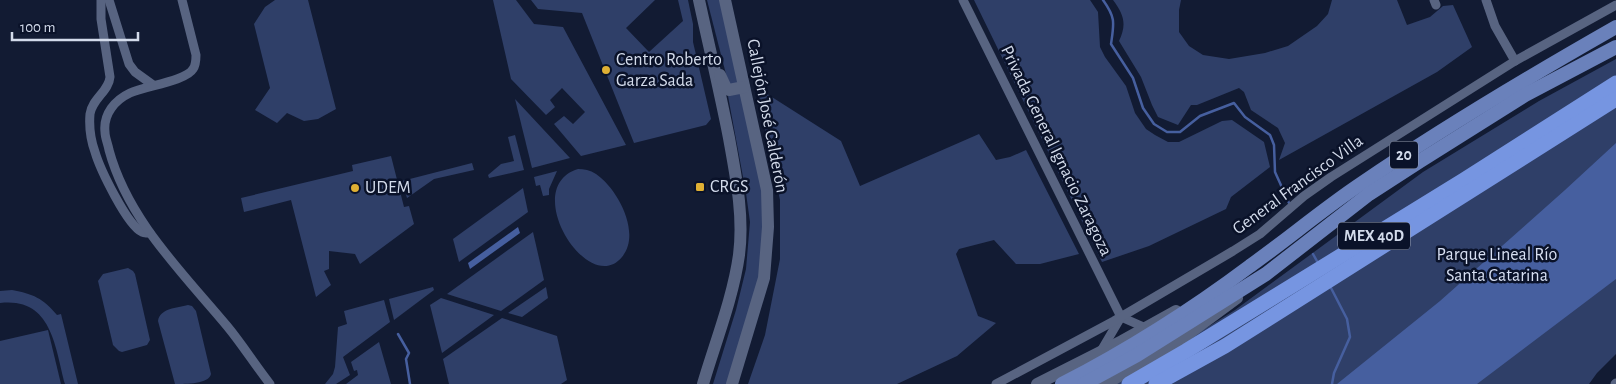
<svg xmlns="http://www.w3.org/2000/svg" width="1616" height="384" font-family="'Alegreya Sans',sans-serif">
  <style>
    .green { fill: #2f3f68 }
    .water { fill: #465f9f }
    .lines { fill: none; stroke-linecap: round; stroke-linejoin: round }
    .stream { stroke: #465f9f; stroke-width: 2.5 }
    .minor { stroke: #586481; stroke-width: 9 }
    .secondary { stroke: #586481; stroke-width: 12 }
    .primary { stroke: #6a81bb; stroke-width: 14 }
    .motorway { stroke: #7695e1; stroke-width: 15 }
    .poi-dot { fill: #dfb034; stroke: #0a1229; stroke-width: 2 }
    .labels { text-anchor: middle; dominant-baseline: central; stroke-width: 5; stroke-linejoin: round; paint-order: stroke }
    .shield { fill: #0a1229; stroke: #979fb1; stroke-width: 1 }
    .shield-label { font-size: 16px; font-weight: bold; fill: #d3dbeb }
    .poi-label { font-size: 18px; fill: #d3dbeb; stroke: #0a1229; text-anchor: start }
    .street-label { font-size: 18px; fill: #d3dbeb; stroke: #0a1229 }
    .park-label { font-size: 18px; fill: #d7dff2; stroke: #0a1229 }
  </style>
  <rect width="100%" height="100%" fill="#121b33"/>
  <g class="green">
    <path d="M275,0H308L336,109L318,119L304,121L287,113L277,123L255,110L270,88L254,24L265,7Z"/>
    <path d="M493,0H516L534,24L563,27L626,145L581,156L554,124L564,116L573,124L585,112L562,88L550,100L555,107L546,115L511,79Z"/>
    <path d="M531,0H655L626,28L649,52L683,21L678,0H688L693,24V42L711,119L706,125L634,143L582,13L538,9Z"/>
    <path d="M707,0H721L740,85L732,87L728,82Z"/>
    <path d="M974,0H1090L1098,12L1100,47L1105,57L1126,86L1135,113L1146,129L1155,135L1168,142H1179L1222,121L1232,120L1264,142L1270,167L1231,197L1226,209L1149,246L1102,262Z"/>
    <path d="M1113,0H1181L1179,10V32L1189,46L1203,55L1229,59L1265,53L1288,46L1317,26L1328,14L1332,0H1397L1407,25L1430,17L1443,6L1453,5L1472,47L1437,72L1279,160L1285,143L1278,128L1251,110L1244,92L1239,88L1197,105H1191L1178,125L1158,117L1152,105L1141,77L1119,41C1127,24 1124,15 1113,0Z"/>
    <path d="M1616,59V354L1597,373L1589,384H1105L1171,350L1235,310L1423,172L1539,101Z"/>
    <path d="M756,87L841,141L860,186L979,134L996,160L1010,157L1026,150L1079,254L1040,264H1016L994,240L959,249L956,254L978,316L996,323L957,356L897,384H748L765,335L780,259V200Z"/>
    <path d="M741,92L764,190L761,273L729,384H713L736,310L746,269L750,222L746,193L728,96Z"/>
    <path d="M515,99L570,158L532,168Z"/>
    <path d="M515,135L524,170L489,178L488,175L501,164L514,161L508,137Z"/>
    <path d="M391,156L404,207L409,206L414,224L360,264L355,254L329,251V269L324,271L331,285L316,297L291,200L244,212L241,198L353,171L352,165Z"/>
    <path d="M472,163L474,170L434,179L407,198L402,181Z"/>
    <path d="M578,169C584,169 590,170 596,174C617,188 642,233 622,257C588,298 519,187 578,169Z"/>
    <path d="M557,171L549,189V195L543,196L540,185L536,186L534,177Z"/>
    <path d="M523,188L528,212L459,262L453,239Z"/>
    <path d="M533,232L544,280L501,311L447,294Z"/>
    <path d="M128,268L133,271L135,274L150,340L147,345L122,352L119,351L113,345L98,281L103,274Z"/>
    <path d="M433,287L434,290L394,320L389,299Z"/>
    <path d="M546,287L548,298L522,317L508,313Z"/>
    <path d="M12,290C33,294 43,298 57,315L61,314L78,384H65C55,347 52,297 0,303V291Z"/>
    <path d="M441,298L494,315L442,353L430,305Z"/>
    <path d="M384,300L390,322L343,357L350,375L336,384H325L333,374L335,367L338,327L347,324L344,311Z"/>
    <path d="M188,305L192,306L196,311L211,374C209,384 186,384 175,384L158,321C160,308 177,308 188,305Z"/>
    <path d="M502,318L557,336L567,380L561,384H449L443,359Z"/>
    <path d="M48,330L61,384H0V341Z"/>
    <path d="M379,342L391,384H346L358,375L357,370L354,371L351,362Z"/>
  </g>
  <g class="water">
    <path d="M1616,143V279L1477,384H1337L1440,301L1565,190Z"/>
    <path d="M518,227L520,233L470,269L468,263Z"/>
  </g>
  <g class="lines">
    <g class="stream">
      <path d="M1103,0C1116,18 1114,23 1111,44L1133,78L1143,108L1154,124L1167,132H1180L1200,116L1234,103L1245,117L1270,135L1274,145L1275,172L1289,203"/>
      <path d="M1313,254L1318,263"/>
      <path d="M1330,286L1347,319L1350,337L1334,373L1332,384"/>
      <path d="M398,334L409,353L406,359L410,384"/>
    </g>
    <g class="minor">
      <path d="M101,0V19L110,77C109,91 92,99 90,114C89,126 91,141 95,152C100,169 127,225 142,232C143,233 149,233 150,233"/>
      <path d="M109,0L129,64L135,72L153,85"/>
      <path d="M182,0L196,55C196,60 196,65 193,69C186,81 145,86 130,93C115,100 103,114 105,132C105,138 108,144 109,150C128,220 182,272 227,326C242,344 255,365 270,384"/>
      <path d="M963,0L1121,317L1146,328"/>
      <path d="M1434,0L1436,5"/>
      <path d="M1486,0L1495,26L1515,61"/>
      <path d="M1101,351L1121,317"/>
      <path d="M996,384L1114,321L1233,251L1260,234L1304,196L1331,177L1515,61L1616,5"/>
      <path d="M1615,384L1616,383"/>
    </g>
    <g class="secondary">
      <path d="M699,0C709,46 720,92 729,138C736,177 744,216 739,255C733,298 715,343 703,384"/>
      <path d="M725,0L767,190L768,227L764,278L732,384"/>
      <path d="M720,75L726,88L729,90L744,87"/>
      <path d="M1037,384L1122,341L1176,311"/>
      <path d="M1105,384L1172,346L1237,298"/>
    </g>
    <g class="primary">
      <path d="M1062,384C1128,350 1190,311 1250,266C1288,239 1323,209 1362,183C1444,127 1530,76 1616,27"/>
      <path d="M1084,384L1137,355L1266,274L1369,194L1420,161L1525,95L1616,47"/>
    </g>
    <g class="motorway">
      <path d="M1129,384L1186,351L1464,180L1616,83"/>
      <path d="M1156,384L1225,346L1616,99"/>
    </g>
  </g>
  <g class="poi-dot">
    <circle cx="606" cy="70" r="5"/>
    <rect x="695" y="182" width="10" height="10" rx="2.5"/>
    <circle cx="355" cy="188" r="5"/>
  </g>
  <g class="labels">
    <g class="shield">
      <rect x="1390" y="141.5" width="28" height="27" rx="4"/>
      <rect x="1338" y="222.5" width="72" height="27" rx="4"/>
    </g>
    <g class="shield-label">
      <text x="1404" y="155">20</text>
      <text x="1374" y="236">MEX 40D</text>
    </g>
    <g class="poi-label">
      <text x="616" y="60">Centro Roberto<tspan x="616" dy="21">Garza Sada</tspan></text>
      <text x="710" y="187">CRGS</text>
      <text x="365" y="188">UDEM</text>
    </g>
    <g class="street-label">
      <text transform="translate(767 116) rotate(79)">Callejón José Calderón</text>
      <text transform="translate(1056 151) rotate(64)">Privada General Ignacio Zaragoza</text>
      <text transform="translate(1298 185) rotate(-36)">General Francisco Villa</text>
    </g>
    <g class="park-label">
      <text x="1497" y="255">Parque Lineal Río<tspan x="1497" dy="21">Santa Catarina</tspan></text>
    </g>
  </g>
  <path d="M12 32v8h126v-8" fill="none" stroke="#d3dbeb" stroke-width="2.5"/>
  <text x="20" y="32" font-size="15" fill="#d3dbeb" stroke="#0a1229" stroke-width="4" paint-order="stroke">100 m</text>
</svg>
